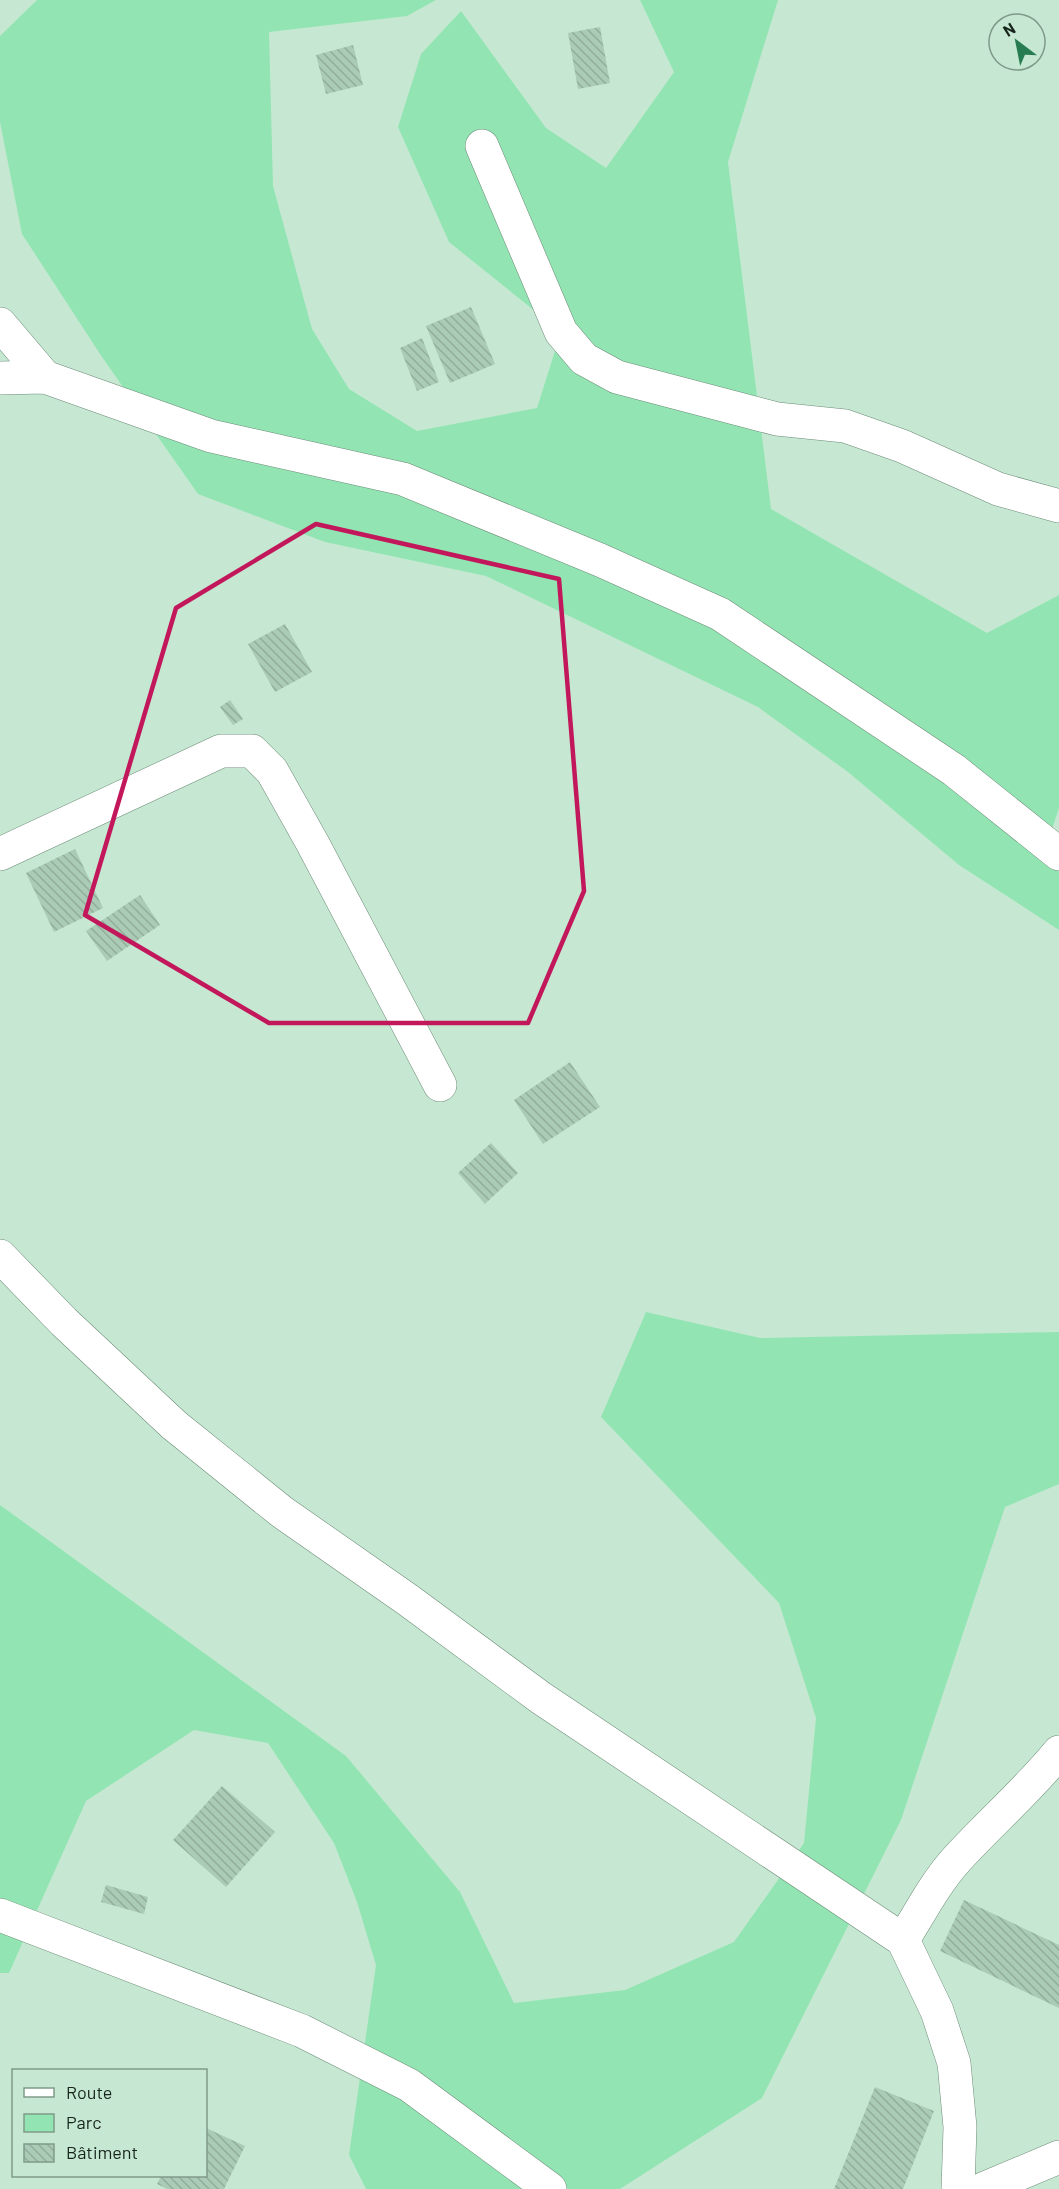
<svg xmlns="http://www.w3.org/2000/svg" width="1059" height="2189" font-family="Barlow,sans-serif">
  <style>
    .green { fill: #92e5b3 }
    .building { fill: url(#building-back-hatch) }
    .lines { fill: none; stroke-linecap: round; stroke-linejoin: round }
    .street-casing { stroke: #6c8b77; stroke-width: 34 }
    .secondary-casing { stroke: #6c8b77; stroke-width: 34 }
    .street { stroke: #fff; stroke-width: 33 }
    .secondary { stroke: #fff; stroke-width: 33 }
    .marked { fill: none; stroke: #c2185b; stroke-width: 4.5; stroke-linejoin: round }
  </style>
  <defs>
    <pattern id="building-back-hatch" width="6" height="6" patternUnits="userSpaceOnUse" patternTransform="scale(1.5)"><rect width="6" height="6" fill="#aacbb5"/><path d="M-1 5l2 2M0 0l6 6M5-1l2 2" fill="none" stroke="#92ae9b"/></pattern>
  </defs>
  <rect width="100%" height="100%" fill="#c6e8d2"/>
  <g class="green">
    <path d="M37,0H436L407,16L269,32L273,186L312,329L349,389L417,431L537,408L561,332L449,242L398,127L421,54L461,11L546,128L606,168L674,72L640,0H778L728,162L771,509L987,633L1059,595V808L1047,844L1059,849V930L959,865L848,772L758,707L486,576L325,542L198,494L102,357L22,234L0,122V36Z"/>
    <path d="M646,1312L760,1338L1059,1332V1484L1005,1507L901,1820L762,2098L620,2189H366L349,2155L376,1965L357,1902L334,1843L268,1743L194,1730L86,1801L9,1973H0V1505L346,1756L460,1892L514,2003L625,1990L734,1942L804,1843L816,1718L779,1603L601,1417Z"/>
  </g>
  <g class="building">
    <path d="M600,27L610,83L578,89L568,33Z"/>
    <path d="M353,45L363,85L326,94L316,55Z"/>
    <path d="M471,307L495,364L450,383L426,326Z"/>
    <path d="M422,338L439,382L417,391L400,348Z"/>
    <path d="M285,624L312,672L275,692L248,644Z"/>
    <path d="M230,700L243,719L233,725L220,707Z"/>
    <path d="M75,849L103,908L54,932L26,873Z"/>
    <path d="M140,895L160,925L107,961L86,931Z"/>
    <path d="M570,1062L600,1107L543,1144L514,1100Z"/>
    <path d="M491,1143L518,1173L485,1204L458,1173Z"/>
    <path d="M222,1786L275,1832L226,1887L173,1840Z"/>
    <path d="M106,1885L148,1897L144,1914L101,1902Z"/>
    <path d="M964,1900L1059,1945V2008L940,1951Z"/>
    <path d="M875,2087L934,2111L903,2189H834Z"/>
    <path d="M206,2128L245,2146L224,2189H167L157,2184L161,2176H206Z"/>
  </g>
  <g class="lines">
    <defs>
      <g id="street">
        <path d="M482,146L561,332L584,359L617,377L777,419L845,426L902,446L998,489L1059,506"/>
        <path d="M0,324L45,377"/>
        <path d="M0,378L45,377L211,436L403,479L600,560L720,614L954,770L1059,854"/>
        <path d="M0,854L221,751H252L272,771L313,844L440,1085"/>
        <path d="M0,1256L64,1322L174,1425L282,1512L408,1600L541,1698L903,1940L937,2011L954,2063L960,2127L958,2189"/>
        <path d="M903,1940C920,1913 935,1883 957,1859C990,1823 1027,1791 1059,1752"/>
      </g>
      <g id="secondary">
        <path d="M0,1915L302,2031L409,2085L550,2189"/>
        <path d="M983,2189L1059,2157"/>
      </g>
    </defs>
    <use href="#street" class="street-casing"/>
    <use href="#secondary" class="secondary-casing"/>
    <use href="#street" class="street"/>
    <use href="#secondary" class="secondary"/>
  </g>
  <path class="marked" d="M316,524L559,579L584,891L528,1023H269L85,915L176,608Z"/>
  <rect x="12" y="2069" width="195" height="108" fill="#c6e8d2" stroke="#809a89" stroke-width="1.5"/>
  <rect x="24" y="2088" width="30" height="9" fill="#ffffff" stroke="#809a89" stroke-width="1.5"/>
  <text x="66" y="2099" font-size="18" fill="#17241c">Route</text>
  <rect x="24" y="2114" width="30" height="18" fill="#92e5b3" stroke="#809a89" stroke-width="1.5"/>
  <text x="66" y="2129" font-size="18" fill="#17241c">Parc</text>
  <rect x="24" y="2144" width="30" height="18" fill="url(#building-back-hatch)" stroke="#809a89" stroke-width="1.5"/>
  <text x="66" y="2159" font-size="18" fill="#17241c">Bâtiment</text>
  <g transform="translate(1017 42) rotate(328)"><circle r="28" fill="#c6e8d2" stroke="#809a89" stroke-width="1.5"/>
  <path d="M0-4.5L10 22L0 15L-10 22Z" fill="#277d51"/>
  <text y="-9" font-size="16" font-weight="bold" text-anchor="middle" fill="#17241c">N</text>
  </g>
</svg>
